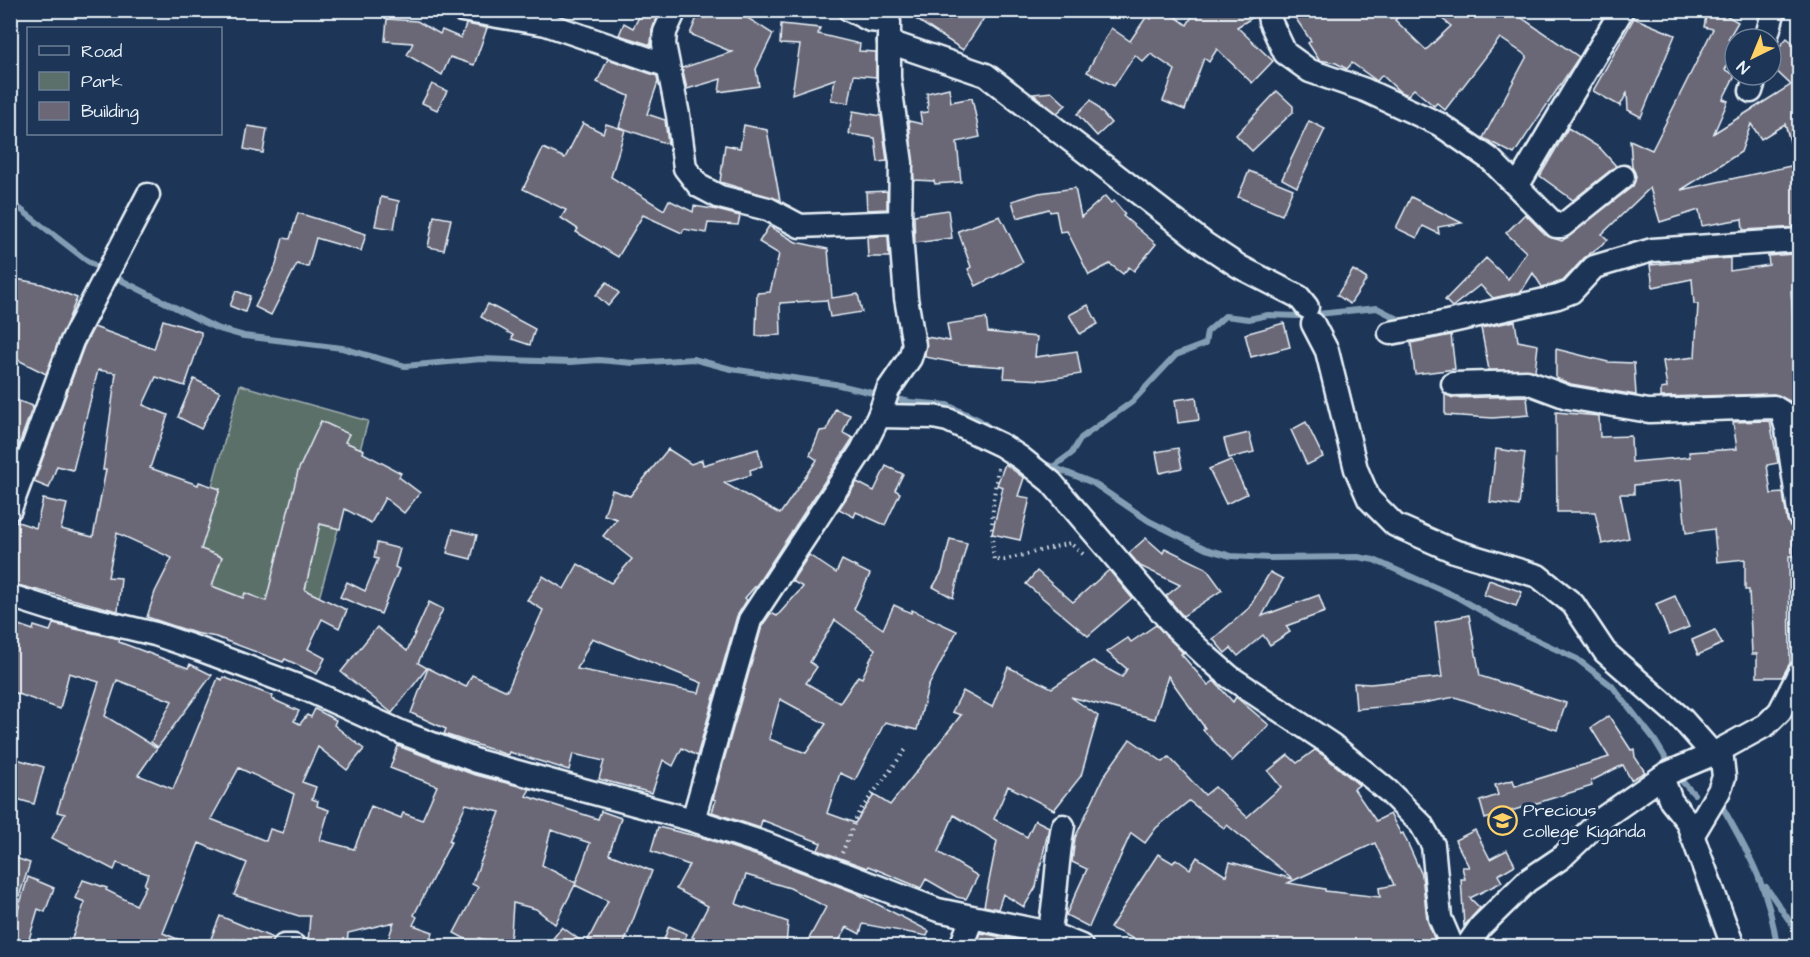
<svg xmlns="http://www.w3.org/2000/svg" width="1810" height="957" font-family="'Architects Daughter',sans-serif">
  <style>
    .green { fill: #5c706b; stroke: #a2b0b2; stroke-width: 1.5 }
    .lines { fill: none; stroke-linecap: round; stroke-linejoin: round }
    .stream { stroke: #839eb4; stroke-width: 6 }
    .building { fill: #6b6777; stroke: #e8f1f8; stroke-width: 1.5; fill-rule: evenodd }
    .street-casing { stroke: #e8f1f8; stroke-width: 27 }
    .path { stroke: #e8f1f8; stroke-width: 4; stroke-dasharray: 1.5 4.5; stroke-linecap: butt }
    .street { stroke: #1d3557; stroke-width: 22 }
    .labels { text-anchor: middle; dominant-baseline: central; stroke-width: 6; stroke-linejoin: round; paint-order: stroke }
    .poi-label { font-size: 18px; fill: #e8f1f8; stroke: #1d3557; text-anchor: start }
  </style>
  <rect width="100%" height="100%" fill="#1d3557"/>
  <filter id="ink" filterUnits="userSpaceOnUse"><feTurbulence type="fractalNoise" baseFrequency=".0167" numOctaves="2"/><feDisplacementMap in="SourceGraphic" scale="12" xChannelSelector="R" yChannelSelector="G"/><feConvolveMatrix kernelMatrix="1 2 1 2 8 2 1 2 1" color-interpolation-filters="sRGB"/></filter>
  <g filter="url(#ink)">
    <path class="green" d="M240,385L368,421L311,627L183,591Z"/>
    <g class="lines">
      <g class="stream">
        <path d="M10,201L86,260L107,273L216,328L244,336L342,348L405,366L481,359L570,362L599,360L633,363L693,359L731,369L835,384L910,402L947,405L979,420L994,431"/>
        <path d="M1043,463L1093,483L1149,521L1206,549L1231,556L1270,558L1358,557L1374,560L1455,596L1511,628L1577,659L1612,686L1654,739L1671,767"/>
        <path d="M1053,467L1072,453L1081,438L1132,402L1176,355L1205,344L1207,332L1225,316L1249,319L1268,315L1298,316L1377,308L1404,322"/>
        <path d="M1676,775L1694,794"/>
        <path d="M1723,808C1751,857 1769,890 1777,946"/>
        <path d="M1766,887L1800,936"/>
      </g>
    </g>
    <g class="building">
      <path d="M643,10L658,14L652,30L651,45L619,35L624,23L633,28Z"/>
      <path d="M709,10H735L773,34L756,69L759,86L719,92L721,79L687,89L682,68L732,52L690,34L698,15L705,18Z"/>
      <path d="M902,10L950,19L955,10H973L984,18L963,50Z"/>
      <path d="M1157,10H1166L1187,25L1196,10H1255V16L1237,27L1273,61L1252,83L1217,49L1209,62L1204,58L1185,110L1163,101L1175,70L1151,54L1143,62L1135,55L1114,86L1087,72L1111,28L1130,41L1147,16L1151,19Z"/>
      <path d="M1290,10H1405L1395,20L1426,50L1451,26L1431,10H1510L1579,57L1514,154L1483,138L1527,56L1500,38L1445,110L1437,103L1434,106L1414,89L1408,95L1399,91L1382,75L1377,81L1352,63L1347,69L1336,63L1319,60L1308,43L1311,41Z"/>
      <path d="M1707,10H1717L1738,22L1728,39L1735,43V50L1725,70L1735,75L1723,99L1728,101L1714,133L1791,85L1771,66V56L1787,38L1800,49V159H1795L1785,124L1761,139L1751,124L1741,152L1681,190L1800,164V227L1743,230L1742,219L1702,226L1699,210L1660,222L1650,188L1602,234L1608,240L1584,258L1563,281L1542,287L1533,273L1521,292L1493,298L1480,285L1452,307L1445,300L1486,258L1508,279L1526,252L1506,233L1525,214L1547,236L1562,241L1633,186L1636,176L1632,167L1630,140L1652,150L1713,29L1704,27Z"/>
      <path d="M1634,18L1675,35L1641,117L1628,110L1627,93L1620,106L1593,91Z"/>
      <path d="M387,19L417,21L440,34L442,30L461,38L466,24L487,28L474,65L450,57L442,75L407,55L413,43L385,41Z"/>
      <path d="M781,24L820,28L818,34L860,44L859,51L876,52V77L854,75L849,103L831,100L835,79L792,94L800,45L780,44Z"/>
      <path d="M608,59L657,76L658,82L647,114L665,120L668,144L619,127L629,96L597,82Z"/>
      <path d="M432,84L447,91L437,110L422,103Z"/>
      <path d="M949,88L951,102L972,98L980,137L957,142L961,182L935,184L934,181L914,180L909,121L922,124L920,113L928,112L927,93Z"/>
      <path d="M1277,91L1293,106V112L1252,151L1236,135Z"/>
      <path d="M1052,92L1066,105L1057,113L1033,94Z"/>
      <path d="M1091,100L1111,123L1097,136L1077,114Z"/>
      <path d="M853,111L881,116L887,161L878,162L875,138L849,134Z"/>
      <path d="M1309,121L1325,129L1297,187L1282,179Z"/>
      <path d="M583,123L603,133L606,124L625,130L611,177L664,210L669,200L693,212L694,206L713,209L740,216L738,225L708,223L706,233L684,229L682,233L643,215L618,257L576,232L578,229L561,218L566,210L523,189L543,148L565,158Z"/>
      <path d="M744,125L767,130L780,200L720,182L725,145L740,148Z"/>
      <path d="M248,126L267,129L263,153L244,149Z"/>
      <path d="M1568,128L1600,148L1616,166L1573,200L1540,176Z"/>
      <path d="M1249,171L1293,189L1282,215L1238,197Z"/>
      <path d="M1075,188L1081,217L1105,196L1111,203L1114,201L1125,214L1123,216L1156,244L1134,271L1129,267L1123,274L1110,264L1089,275L1067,231L1060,232L1056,211L1050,212L1049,209L1017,218L1012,201L1039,193Z"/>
      <path d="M887,191V209L867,210L866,192Z"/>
      <path d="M381,197L399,201L394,229L375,226Z"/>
      <path d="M1411,197L1462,223L1438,227L1439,234L1423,226L1417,238L1396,228Z"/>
      <path d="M948,210L952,238L915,243L914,215Z"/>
      <path d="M298,213L366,234L361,251L316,238L308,267L297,264L271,315L255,307L276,265L283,238L290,239Z"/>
      <path d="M434,216L451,219L444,250L428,247Z"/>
      <path d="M1000,216L1023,262L976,286L968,269L971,267L958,231Z"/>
      <path d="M769,226L796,242L828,249L832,298L858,294L862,312L830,317L827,300L780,303L781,335L756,336L757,293L770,292L779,254L759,242Z"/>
      <path d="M888,236L889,257H868L867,237Z"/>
      <path d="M1794,254L1797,290L1791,291L1794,331L1800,330V424L1790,401L1774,394L1661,397V389L1667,388L1663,361L1695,357L1698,304H1694L1692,279L1653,287L1650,265L1730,258V271L1769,265L1768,256Z"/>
      <path d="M1353,270L1367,279L1350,304L1337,295Z"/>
      <path d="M16,279L42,284L77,298L46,374L10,356V310Z"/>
      <path d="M607,282L619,293L608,306L596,295Z"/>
      <path d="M236,291L250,296L245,312L230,306Z"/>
      <path d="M488,304L535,329L530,345L512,339L513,335L481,317Z"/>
      <path d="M1088,305L1098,324L1080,334L1069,315Z"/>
      <path d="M986,318L988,332L1037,337L1035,357L1077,351L1081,374L1044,380L1004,378L1005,367L962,364L925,357L926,337L950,341L947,324Z"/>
      <path d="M163,320L201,332V338L185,386L156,377L143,405L168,415L150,468L198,485L199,482L220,489L201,549L222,557L212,586L243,598L245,593L266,601L298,471L321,421L349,434L345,442L364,450L363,453L401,473L399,477L420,493L404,513L385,498L371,523L345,509L340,529L320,524L305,590L347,610L339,628L322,619L308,649L325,658L317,674L285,659L283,662L216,637L195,633L147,617L155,592L172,558L117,533L108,577L121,578L118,611L10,583V522L15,521L36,528L43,499L67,504L61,529L93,537L106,470H103L116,373L98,370L73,470L57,466L49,488L34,482L84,346L94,327L154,349Z"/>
      <path d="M1515,321L1518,341L1538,345L1535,371L1489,370L1481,328Z"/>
      <path d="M1284,323L1290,347L1251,357L1245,334Z"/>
      <path d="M1451,335L1455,369L1415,374L1411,343Z"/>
      <path d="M1556,349L1608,362L1634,363L1636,395L1571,384L1556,378Z"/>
      <path d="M194,379L220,392L201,429L178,417Z"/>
      <path d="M1445,394L1453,398L1525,396L1527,397L1529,415L1493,418L1445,415Z"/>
      <path d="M1196,397L1199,420L1178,423L1175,400Z"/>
      <path d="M10,398L33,406L10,469Z"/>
      <path d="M835,409L850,415L843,433L853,438L758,583L745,598L747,600L737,616L697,756L682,748L673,766L663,760L652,793L599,779L604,761L573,754L569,770L509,752L508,755L444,734L446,729L411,713L428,668L466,687L472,675L507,691L543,610L527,600L543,576L564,589L578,564L611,583L632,559L603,536L617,519L604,515L612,490L630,496L668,449L691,464L702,460L703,465L758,449L762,466L750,470L751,475L724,483L780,514L817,460L810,455L820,431L827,430ZM592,638L702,683L699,693L577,669Z"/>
      <path d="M1556,412L1599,416L1600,437L1631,436L1632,462L1690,457L1689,452L1737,449L1733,422L1770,421L1778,463L1767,465L1771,494L1783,493L1787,520L1792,528L1794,556H1789L1790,663L1782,677H1757V654H1752L1749,590H1745V559L1717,562L1714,529L1686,533L1681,480L1634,485V494H1620L1629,538L1602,544L1595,512H1557Z"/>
      <path d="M1306,422L1323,457L1307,465L1291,430Z"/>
      <path d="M1249,433L1254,452L1229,458L1224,439Z"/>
      <path d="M1178,448L1182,468L1160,473L1156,452Z"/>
      <path d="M1496,449L1525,453L1519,506L1490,502Z"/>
      <path d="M1231,460L1247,494L1226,504L1209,469Z"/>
      <path d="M1005,464L1024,478L1018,496L1030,498L1020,540L992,534L1003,487L997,485Z"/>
      <path d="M886,466L903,474L895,490L900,493L885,525L856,512L854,517L839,509L857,482L874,491Z"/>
      <path d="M453,529L477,535L471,559L447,553Z"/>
      <path d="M1146,538L1163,553L1165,548L1206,568L1222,590L1183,616L1166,596L1180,585L1140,566L1129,553Z"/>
      <path d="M950,539L967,543L953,598L933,587L942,572Z"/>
      <path d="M377,543L400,549L395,567L399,569L381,614L340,597L347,582L365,591L378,559L374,558Z"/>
      <path d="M809,555L836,573L842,560L870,574L854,609L883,629L894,605L911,613L912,610L957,631L928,687L917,730L885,722L855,780L840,773L827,813L855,823L874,795L890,805L961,715L952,712L963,691L992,707L1008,667L1052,688L1093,661L1122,677L1127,669L1107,652L1128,638L1131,642L1156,625L1183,653L1181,654L1208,685L1214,681L1233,702L1236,697L1269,725L1232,761L1203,730L1205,728L1168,676L1155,719L1071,697L1098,716L1081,776L1054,810L1008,786L994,819L1027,837L1035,820L1049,827L1036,887L1024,907L1003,894L998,909L984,906L997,841L954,815L938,852L978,876L966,899L957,897L926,879L921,888L868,866L867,868L818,850L821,843L762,820L760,828L712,812L716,800L713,799L762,626L771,613L777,616L803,587L792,581ZM835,620L875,649L862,678L858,676L840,703L806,683L817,667L810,662ZM780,699L826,724L806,753L769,739Z"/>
      <path d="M1109,570L1132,598L1088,636L1026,584L1037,571L1073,602Z"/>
      <path d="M1270,572L1283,579L1262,616L1319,595L1325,612L1286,626L1290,632L1270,645L1263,635L1238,656L1231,648L1225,653L1213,639L1249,608Z"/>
      <path d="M1489,580L1522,592L1516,606L1484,595Z"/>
      <path d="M1675,596L1689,627L1669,635L1656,604Z"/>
      <path d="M429,602L443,609L418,663L427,668L392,713L341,672L377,627L407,651Z"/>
      <path d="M1469,615L1480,676L1566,703L1557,730L1455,697L1418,704L1356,709L1354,683L1370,684L1442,677L1435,622Z"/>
      <path d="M10,622L33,630L34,626L50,631L53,624L120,639L119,642L188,668L190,664L212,675L158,747L151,742L172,701L117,680L105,716L157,748L138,775L173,789L218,678L222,680L223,677L273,696L272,699L299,711L294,721L300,724L307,715L311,717L315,709L336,720L334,725L364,749L347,770L318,747L302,782L316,787L312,799L318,801L317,806L329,810L320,840L354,849L371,806L401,818L403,813L422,820L437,786L390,768L398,746L472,774L530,789L526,796L598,819L601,811L621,818L609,854L652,871L623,946H600L588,940L608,901L575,885L590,843L551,830L542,865L576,883L555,924L536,909L513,903L511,934L507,946L479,938L475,944L454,933L478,887L472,884L500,812L466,804L449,841L451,842L414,915L417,917L413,925L433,932L428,946H386L394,922L348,933L347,946L308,943L310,916H299L234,895L247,863L199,843L163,933L194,946H121L103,940L101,946H69L85,902L75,898L83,880L107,888L106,890L136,905L146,886L144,885L148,874L117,863L114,870L52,838L65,814L57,812L99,682L69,673L60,709L10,691ZM239,768L294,794L283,833L270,829L266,841L211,819Z"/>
      <path d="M1715,630L1722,644L1698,655L1692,640Z"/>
      <path d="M1609,716L1631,750L1634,749L1635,757L1645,772L1631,780L1623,765L1591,781L1592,786L1485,819L1480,801L1498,795L1495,785L1513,780L1515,786L1609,757L1591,728Z"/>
      <path d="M1130,739L1163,762L1169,757L1205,795L1215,787L1247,817L1281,787L1268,771L1288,755L1297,763L1315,750L1324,756L1359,785L1354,789L1376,821L1390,814L1401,834L1403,833L1422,875L1427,919L1434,938V946H1297L1274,941L1272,946H1141L1143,943L1110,928L1158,854L1173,863L1176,859L1190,869L1197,857L1226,876L1230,862L1293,879L1227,825L1224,828L1189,801L1156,828L1145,843L1131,833L1089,927L1066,915L1087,869L1072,862L1075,838L1104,776ZM1375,843L1394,885L1379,888L1380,897L1325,891V889L1288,883Z"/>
      <path d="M10,757L44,767L34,804L10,797Z"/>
      <path d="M658,827L704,838L761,857L854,892L929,931L927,936L863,924L860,934L847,927L836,946H805L826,907L790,888L746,875L736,904L788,922L786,946H712L692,937L708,906L676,889L689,865L651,851Z"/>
      <path d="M1475,830L1490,859L1507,850L1515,865L1498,875L1502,882L1470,898L1480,908L1464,926L1461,879H1465L1462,867H1469L1455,840Z"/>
      <path d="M10,856L30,863L14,912L10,911Z"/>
      <path d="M28,877L54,888L45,912L38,909L27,946H10V937Z"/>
      <path d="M220,916L273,938L271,946H252L234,939L229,946H208Z"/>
      <path d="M669,926L687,934L682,946L663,942Z"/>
      <path d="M562,927L588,946H547Z"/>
      <path d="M981,933L1041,945L1040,946H976Z"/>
    </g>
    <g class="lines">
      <defs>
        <g id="street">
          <path d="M461,10L546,24L666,65"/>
          <path d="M675,10L665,32L664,44L678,115L685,168L699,186L720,197L768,209L800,226L900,222"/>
          <path d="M1268,10L1270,21L1285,53L1310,71L1365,90L1439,124L1490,159L1556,226H1562L1623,177"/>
          <path d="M1766,39L1774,10"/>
          <path d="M889,42L986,75L1205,244L1240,267L1299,297L1307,307"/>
          <path d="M1751,91L1756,75"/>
          <path d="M1518,185L1622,10"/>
          <path d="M1313,324L1327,351L1356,469L1369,499L1395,525L1454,551L1538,576L1573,604L1605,652L1682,719L1713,754"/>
          <path d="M1390,333L1434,325L1558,297L1571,292L1594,267L1652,250L1800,240"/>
          <path d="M1453,384L1527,382L1567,397L1649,411L1774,407L1782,412L1787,429L1800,518"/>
          <path d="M879,416L933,417L948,420L1001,445L1021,458L1051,482L1174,626L1207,657L1230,677L1332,745L1388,791L1421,824L1433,845L1440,918L1452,946"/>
          <path d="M10,509L72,341L148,195"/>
          <path d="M10,596L54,610L155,634L199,649L308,690L403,733L477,761L693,820L766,844L938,910L1049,933L1081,946"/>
          <path d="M1662,777L1671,801L1687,821L1733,946"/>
          <path d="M693,820L750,620L862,450L879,416L888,390L910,358L914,345L906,298L900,222L901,163L889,78V22L870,20L850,10"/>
          <path d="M1692,836L1719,791L1724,777L1721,750"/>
          <path d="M1049,933C1057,896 1056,862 1063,826"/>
          <path d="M284,946H294"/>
          <path d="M961,946L972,918"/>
          <path d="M1467,946L1481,926L1527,881L1561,858L1603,818L1666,774L1713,754L1766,725L1780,711L1800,672"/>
        </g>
      </defs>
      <use href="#street" class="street-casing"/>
      <g class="path">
        <path d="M998,468C993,499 990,528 994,560H1004L1070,543L1083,554"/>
        <path d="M842,853L859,812L907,748"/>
      </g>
      <use href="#street" class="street"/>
    </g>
  </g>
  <defs>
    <symbol id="university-ring" viewBox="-11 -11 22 22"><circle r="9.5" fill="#1d3557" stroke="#ffd166" stroke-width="1.5"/><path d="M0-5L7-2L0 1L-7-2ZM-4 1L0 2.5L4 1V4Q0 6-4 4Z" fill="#ffd166"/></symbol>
  </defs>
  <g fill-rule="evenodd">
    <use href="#university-ring" x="1486" y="804" width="33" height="33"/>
  </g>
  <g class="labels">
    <g class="poi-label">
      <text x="1523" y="810">Precious<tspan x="1523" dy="21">college Kiganda</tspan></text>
    </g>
  </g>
  <rect width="1810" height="957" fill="none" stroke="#1d3557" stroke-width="36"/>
  <rect x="18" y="18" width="1774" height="921" fill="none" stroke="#e8f1f8" stroke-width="2" filter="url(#ink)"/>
  <rect x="27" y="27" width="195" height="108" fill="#1d3557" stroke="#6e8097" stroke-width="1.5"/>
  <rect x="39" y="46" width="30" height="9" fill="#1d3557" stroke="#6e8097" stroke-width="1.5"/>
  <text x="81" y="57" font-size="18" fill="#e8f1f8">Road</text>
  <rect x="39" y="72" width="30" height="18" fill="#5c706b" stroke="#6e8097" stroke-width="1.5"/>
  <text x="81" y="87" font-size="18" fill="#e8f1f8">Park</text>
  <rect x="39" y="102" width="30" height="18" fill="#6b6777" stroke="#6e8097" stroke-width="1.5"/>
  <text x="81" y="117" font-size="18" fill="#e8f1f8">Building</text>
  <g transform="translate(1753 57) rotate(223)"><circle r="28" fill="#1d3557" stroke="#6e8097" stroke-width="1.5"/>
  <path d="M0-4.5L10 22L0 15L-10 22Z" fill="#ffd166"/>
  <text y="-9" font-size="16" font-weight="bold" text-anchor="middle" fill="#e8f1f8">N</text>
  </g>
</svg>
